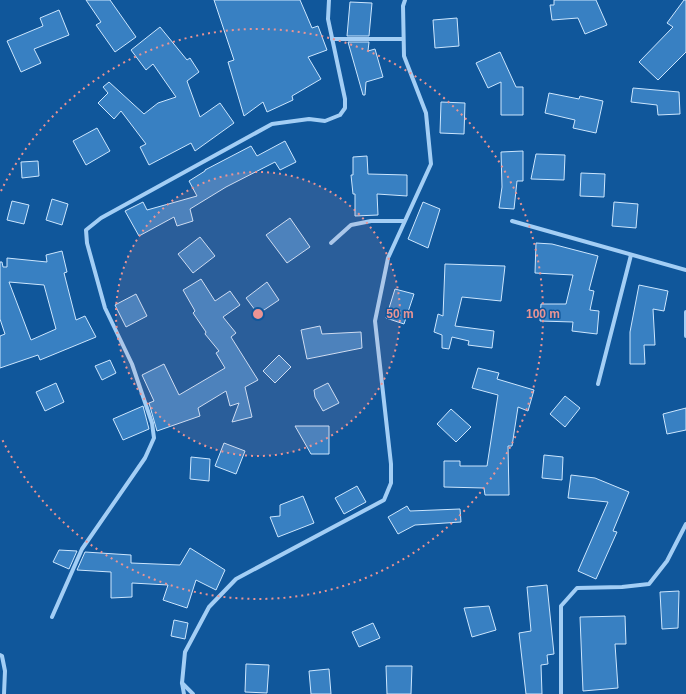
<svg xmlns="http://www.w3.org/2000/svg" width="686" height="694" font-family="Arial,sans-serif">
  <style>
    .building { fill: #3880c2; stroke: #cce6fe; fill-rule: evenodd }
    .lines { fill: none; stroke-linecap: round; stroke-linejoin: round }
    .minor { stroke: #a3cef5; stroke-width: 4 }
    .ring { fill: none; stroke: #ea9494; stroke-width: 2; stroke-dasharray: 2 4 }
    .centre { fill: #ea9494; stroke: #10579b; stroke-width: 2 }
    .ring-label { font-size: 12px; text-anchor: middle; font-weight: bold; fill: #ea9494; stroke: #10579b; stroke-width: 3; stroke-linejoin: round; paint-order: stroke }
  </style>
  <rect width="100%" height="100%" fill="#10579b"/>
  <g class="building">
    <path d="M86,0H110L136,37L115,52L96,25L101,22Z"/>
    <path d="M214,0H300L312,28L318,26L327,50L308,57L321,79L292,96L293,100L267,112L263,102L244,116L228,62L234,60Z"/>
    <path d="M554,0H596L607,25L585,34L578,18L552,20L550,5H554Z"/>
    <path d="M684,0H686V52L658,80L639,62L673,27L667,23Z"/>
    <path d="M350,2L372,3L369,36H347Z"/>
    <path d="M59,10L69,35L34,49L41,63L21,72L7,41L43,26L40,18Z"/>
    <path d="M457,18L459,46L435,48L433,20Z"/>
    <path d="M160,27L187,60L190,58L199,72L187,81L200,117L220,103L234,123L195,151L191,143L149,165L140,147L146,144L121,111L114,119L98,103L108,93L103,87L109,82L144,114L158,103L176,97L153,64L146,70L131,50Z"/>
    <path d="M348,42H369L368,51L375,49L383,77L366,82L365,95H363Z"/>
    <path d="M500,52L516,87H523V115H501V82L488,88L476,63Z"/>
    <path d="M633,88L679,92L680,114L658,115L657,105L631,102Z"/>
    <path d="M549,93L579,99L580,96L603,101L596,133L573,128L575,120L545,113Z"/>
    <path d="M441,102L465,103L464,134L440,133Z"/>
    <path d="M97,128L110,151L86,165L73,141Z"/>
    <path d="M285,141L296,162L280,170L275,162L226,187L190,209L193,221L177,226L174,217L139,236L125,211L143,202L147,210L197,196L189,181L205,171V170L251,146L257,156Z"/>
    <path d="M523,151V181H517L514,209L499,208L502,187L501,152Z"/>
    <path d="M536,154L565,155L564,180L531,179Z"/>
    <path d="M367,156L368,174L407,175V196L377,194L378,215L355,216V194H353L351,175H353V157Z"/>
    <path d="M38,161L39,176L22,178L21,162Z"/>
    <path d="M581,173L605,174L604,197L580,196Z"/>
    <path d="M52,199L68,204L62,225L46,220Z"/>
    <path d="M12,201L29,205L24,224L7,220Z"/>
    <path d="M423,202L440,209L428,248L408,239Z"/>
    <path d="M614,202L638,204L636,228L612,226Z"/>
    <path d="M290,218L310,247L287,263L266,235Z"/>
    <path d="M200,237L215,256L193,273L178,254Z"/>
    <path d="M536,243L552,244L598,256L589,290L594,291L590,310L599,311L597,334L572,331L573,322L540,321L541,304H566L573,275L535,273Z"/>
    <path d="M62,251L67,272L64,273L76,320L85,316L96,337L40,360L38,355L0,368V336L5,334L0,319V262H2L3,267H7V258L47,262L46,255ZM9,282L44,285L56,329L31,340Z"/>
    <path d="M445,264L505,266L501,301L462,297L455,326L494,331L492,348L468,345L469,341L452,337L449,349L442,348V335L434,332L438,314L443,316Z"/>
    <path d="M201,279L215,301L230,291L240,305L223,317L236,333L231,337L258,380L245,387L252,417L232,422L239,403L230,406L226,391L198,408L200,416L157,431L149,403L154,401L142,375L164,364L179,395L225,368L216,353L219,351L205,334L206,332L193,313L195,311L183,290Z"/>
    <path d="M267,282L279,300L258,314L246,298Z"/>
    <path d="M639,285L668,291L664,311L653,309L655,345H644L645,364H630V332Z"/>
    <path d="M395,289L414,294L404,324L386,318Z"/>
    <path d="M136,294L147,316L126,327L115,305Z"/>
    <path d="M320,326L322,334L361,332L362,348L307,359L301,330Z"/>
    <path d="M279,355L291,367L275,383L263,371Z"/>
    <path d="M110,360L116,373L102,380L95,366Z"/>
    <path d="M478,368L499,373L497,379L534,390L528,411L518,407L512,446H508L509,495H485L484,488L444,487V461H460V466H487L498,395L472,388Z"/>
    <path d="M56,383L64,402L45,411L36,392Z"/>
    <path d="M328,383L339,403L323,411L315,397L314,390Z"/>
    <path d="M565,396L580,408L565,427L550,414Z"/>
    <path d="M143,406L149,429L123,440L113,419Z"/>
    <path d="M686,408V430L667,434L663,414Z"/>
    <path d="M451,409L471,427L456,442L437,424Z"/>
    <path d="M295,426H329V454H311Z"/>
    <path d="M224,443L245,451L236,474L215,466Z"/>
    <path d="M544,455L563,457L562,480L542,478Z"/>
    <path d="M191,457L210,459L209,481L190,479Z"/>
    <path d="M571,475L595,478L629,492L613,531L617,532L596,579L578,571L608,502L568,498Z"/>
    <path d="M357,486L366,502L344,514L335,498Z"/>
    <path d="M303,496L314,523L278,537L270,517L280,516V505Z"/>
    <path d="M407,506L410,511L460,509L461,522L415,525L398,534L388,517Z"/>
    <path d="M190,548L225,570L216,590L196,580L187,608L163,600L168,585L132,583V597L111,598V572L77,570L85,552L131,555V563L180,565Z"/>
    <path d="M59,550L77,551L69,569L53,562Z"/>
    <path d="M547,585L554,654L547,655L548,664L541,665L542,694H526L519,633L531,631L527,587Z"/>
    <path d="M679,591L678,628L662,629L660,592Z"/>
    <path d="M489,606L496,630L472,637L464,608Z"/>
    <path d="M625,616L626,644H615L618,688L583,691L580,617Z"/>
    <path d="M174,620L188,623L185,639L171,636Z"/>
    <path d="M373,623L380,638L359,647L352,632Z"/>
    <path d="M246,664L269,665L267,693L245,692Z"/>
    <path d="M386,666H412L411,694H387Z"/>
    <path d="M329,669L331,694H311L309,671Z"/>
  </g>
  <g class="lines">
    <g class="minor">
      <path d="M332,39H403"/>
      <path d="M512,221L686,270"/>
      <path d="M331,243L351,225L371,221H404"/>
      <path d="M686,312V336"/>
      <path d="M598,384L631,255"/>
      <path d="M52,617L82,549L145,458L154,438L152,423L132,364L105,308L87,243L86,230L101,218L272,124L309,119L325,121L340,115L345,108V99L328,19L329,0"/>
      <path d="M0,655L2,656L5,671L4,694"/>
      <path d="M182,683L193,694"/>
      <path d="M184,694L182,683L185,652L209,607L236,579L384,500L391,483V464L375,321L388,258L431,164L426,113L404,56L403,6L405,0"/>
      <path d="M561,694V606L577,588L622,587L649,584L667,561L686,524"/>
    </g>
  </g>
  <circle cx="258" cy="314" r="142" fill="#ea9494" fill-opacity=".12"/>
  <g class="ring">
    <circle cx="258" cy="314" r="142"/>
    <path d="M1 191A285 285 0 1 1 1 437"/>
  </g>
  <circle cx="258" cy="314" r="6" class="centre"/>
  <g class="ring-label">
    <text x="400" y="318">50 m</text>
    <text x="543" y="318">100 m</text>
  </g>
</svg>
